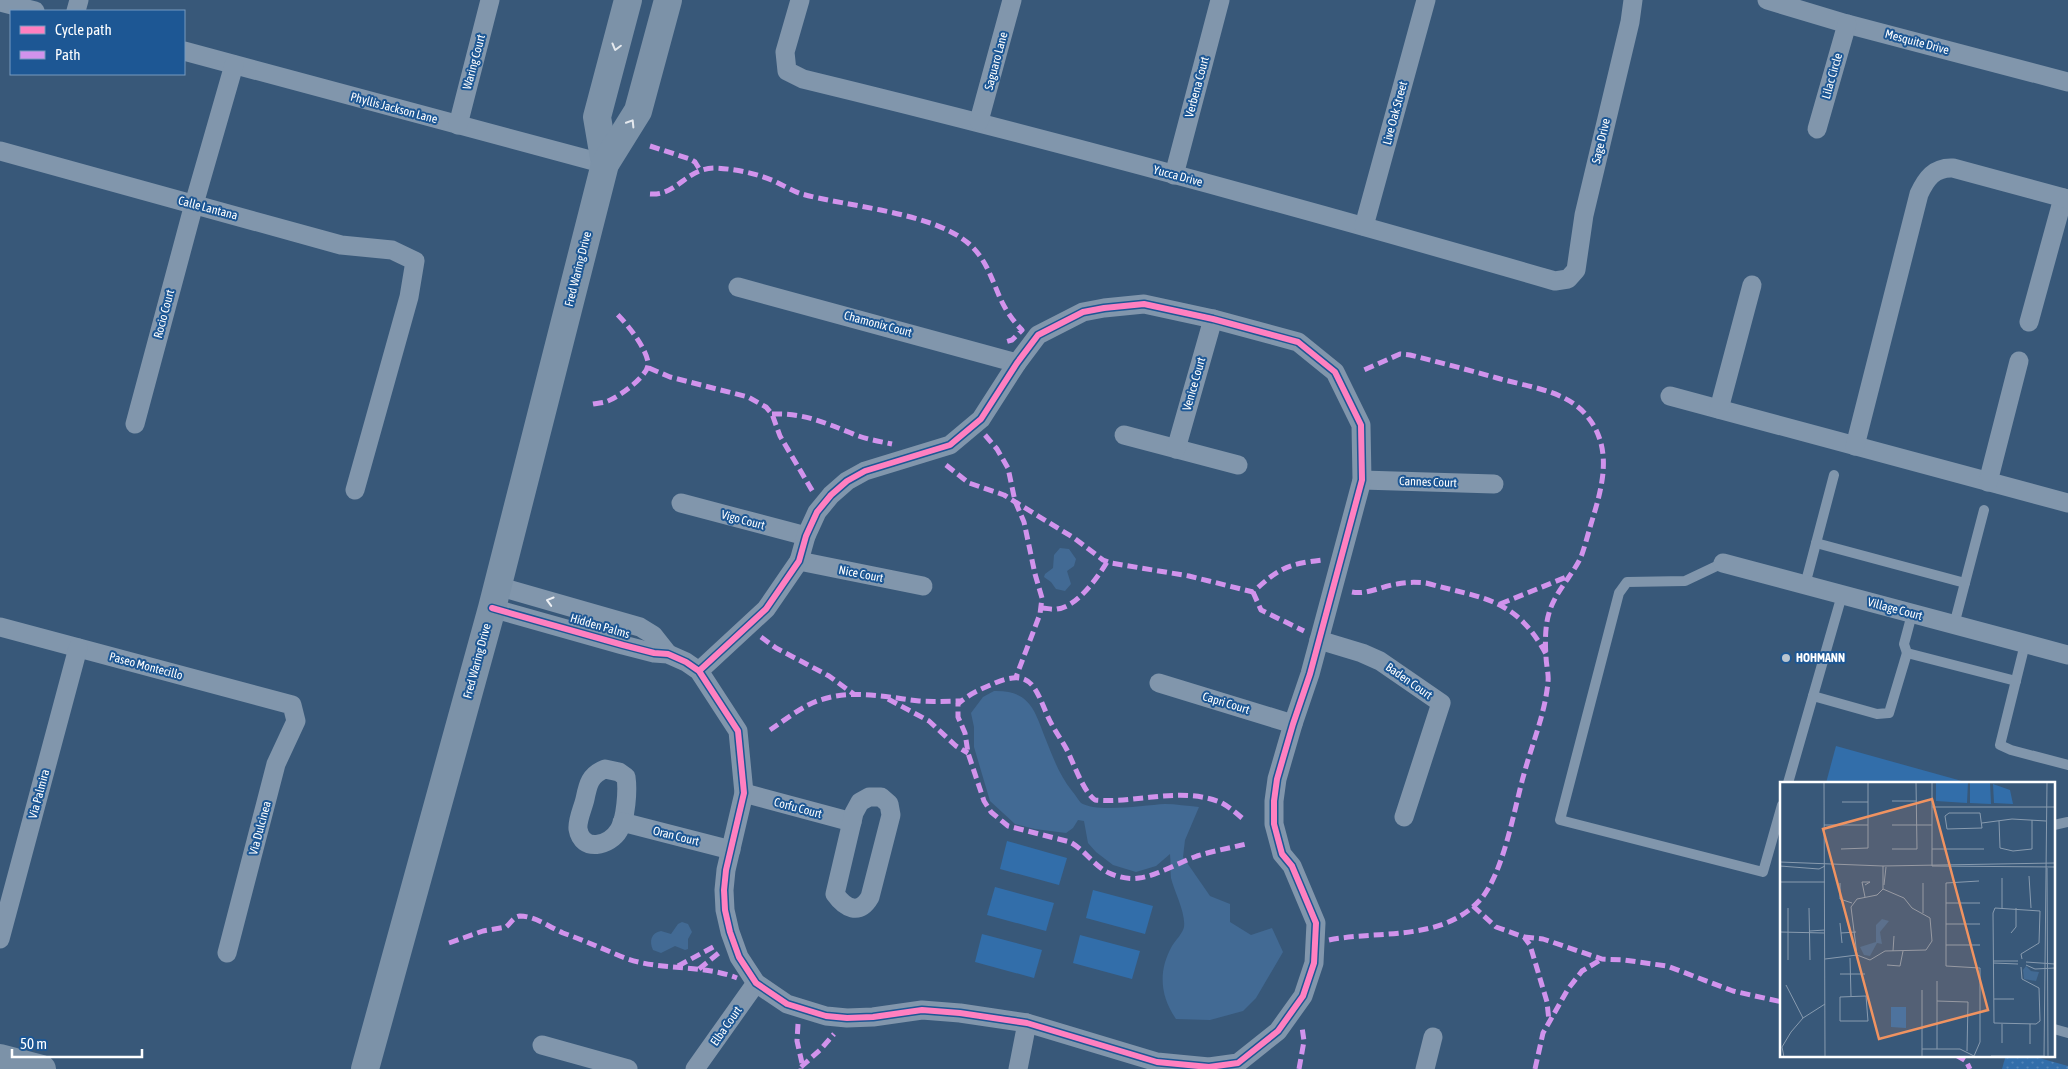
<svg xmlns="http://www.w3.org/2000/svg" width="2068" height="1069" font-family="'Asap Condensed',sans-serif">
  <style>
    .grass { fill: url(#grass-dots) }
    .green { fill: #326eaa }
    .water { fill: #426a94 }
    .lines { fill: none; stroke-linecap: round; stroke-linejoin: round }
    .lane { stroke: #8196ac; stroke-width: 10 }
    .street { stroke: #8196ac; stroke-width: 19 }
    .secondary { stroke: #7c92a8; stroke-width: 28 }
    .quiet { stroke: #d193ec; stroke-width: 5; stroke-dasharray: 10 5; stroke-linecap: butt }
    .cycleway-casing { stroke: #1d5794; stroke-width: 9 }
    .cycleway { stroke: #ff80c0; stroke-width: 6 }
    .oneway { stroke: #e5e9ee }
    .oneway2 { stroke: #eceff3 }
    .poi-dot { fill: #b9c5d0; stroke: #1d5794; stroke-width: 2 }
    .labels { text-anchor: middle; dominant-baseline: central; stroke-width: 4; stroke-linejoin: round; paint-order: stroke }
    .street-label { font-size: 12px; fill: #fff; stroke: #1d5794 }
    .poi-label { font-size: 12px; font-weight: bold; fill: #fff; stroke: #1d5794; text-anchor: start }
    .inset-road { fill: none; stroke: #889baf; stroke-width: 1 }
    .view { fill: #f09361; fill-opacity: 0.15; stroke: #f09361; stroke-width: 2.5 }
    .inset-edge { fill: none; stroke: #fff; stroke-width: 2.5 }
  </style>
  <defs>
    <pattern id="grass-dots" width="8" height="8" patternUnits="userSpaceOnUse" patternTransform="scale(1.25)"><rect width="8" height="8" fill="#326eaa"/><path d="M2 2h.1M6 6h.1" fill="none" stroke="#5184b7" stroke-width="1.8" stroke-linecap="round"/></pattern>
  </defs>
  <rect width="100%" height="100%" fill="#385879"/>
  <path class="grass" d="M2006,1055H2028L2068,1066V1069H2002Z"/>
  <g class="green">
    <path d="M1836,746L1969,783H1826Z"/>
    <path d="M1007,841L1067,858L1059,885L1000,869Z"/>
    <path d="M995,887L1054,903L1046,931L987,915Z"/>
    <path d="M1093,890L1153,906L1145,934L1086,918Z"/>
    <path d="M982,934L1042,950L1034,978L975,962Z"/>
    <path d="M1080,935L1140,951L1132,979L1073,963Z"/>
  </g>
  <g class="water">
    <path d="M1060,548L1069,549L1076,559L1074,566L1067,571L1071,584L1065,591L1056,589L1051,582L1044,577L1045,574L1053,568L1054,555Z"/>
    <path d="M994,691C1031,690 1035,712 1046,740C1053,758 1060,776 1072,791C1075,794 1078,800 1081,803C1097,813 1145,805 1165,804C1176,804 1187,806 1199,807L1185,840L1183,857L1210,896L1230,904V922L1251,935L1272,928L1283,952L1256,998L1243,1011L1210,1020L1176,1019C1160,996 1158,971 1172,946C1175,941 1183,933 1184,927C1186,913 1174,891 1171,878C1170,870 1171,862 1170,854L1156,866L1136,872L1113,865L1096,852L1088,843L1084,821L1078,820L1073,828L1066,833L1035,829L1015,824L990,801L974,747V727L971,713L983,697Z"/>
    <path d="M682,922L688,924L692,932L688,939V949L685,950L675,946L661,953L653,950C649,941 651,933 661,931L671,934L678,924Z"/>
  </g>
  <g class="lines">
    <g class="lane">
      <path d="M1816,543L1965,583"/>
      <path d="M1723,563L1685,581L1627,582L1619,593L1560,820L1763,872L1782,805"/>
      <path d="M1805,585L1834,475"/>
      <path d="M1912,614L1904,644L1907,653L2016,681"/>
      <path d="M1954,625L1984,510"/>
      <path d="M2025,644L2000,745L2011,750L2068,765"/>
      <path d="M1813,696L1877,714L1889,713L1907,653"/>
      <path d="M1788,783L1842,595"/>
      <path d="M2054,825L2068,822"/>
      <path d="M2054,1029L2068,1033"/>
    </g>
    <g class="street">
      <path d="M800,0L785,52L787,71L803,79C1055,140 1306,209 1555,281L1568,279L1576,270L1584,215L1630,22L1633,0"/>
      <path d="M1767,0L1847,24L2068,82"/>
      <path d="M0,2L35,11"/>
      <path d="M76,11L79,0"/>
      <path d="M184,51L605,164"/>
      <path d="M979,121L1012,0"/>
      <path d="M458,125L490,0"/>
      <path d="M1817,129L1847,24"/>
      <path d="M0,151L341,245L392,250L415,261L409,297L355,490"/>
      <path d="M1174,175L1220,0"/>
      <path d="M1364,226L1426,0"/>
      <path d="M738,287L1017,363"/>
      <path d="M2029,322L2063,198"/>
      <path d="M1670,396L2068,503"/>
      <path d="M1719,409L1752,285"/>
      <path d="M135,424L194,204L234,65"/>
      <path d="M1124,435L1238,465"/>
      <path d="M1855,446L1919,194C1926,179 1934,167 1953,168L2068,199"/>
      <path d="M1176,449L1213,319"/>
      <path d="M1362,480L1494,484"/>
      <path d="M1988,482L2019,361"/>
      <path d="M681,503L806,536"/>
      <path d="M799,561L923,586"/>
      <path d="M1723,563L2068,655"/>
      <path d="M497,586L640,627L653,635L668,654"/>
      <path d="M492,608L623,645L654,653L668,654L686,662L699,671L738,731L744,793L726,870L724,890L725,910L730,932L739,957L756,983L787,1004L826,1016L847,1018L873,1017L922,1010L960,1013L1027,1023L1157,1062L1209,1067L1238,1063L1278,1031L1303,996L1314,963L1316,923L1292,866L1282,854L1274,824V801L1277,779L1293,724L1310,674L1362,480L1361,425L1335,372L1298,342L1213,319L1144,304L1104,308L1083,312L1038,335L1017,363L981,419L950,445L865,471L847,481L831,495L817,512L806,536L799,561L766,609L699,671"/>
      <path d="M0,627L292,705L296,721L276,764L227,953"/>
      <path d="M1319,640L1362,653L1380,661L1441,703L1404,817"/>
      <path d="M1159,683L1293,724"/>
      <path d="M605,769L619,772L626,777C628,790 626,819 619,830C610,846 582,853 578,829C577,820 583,808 585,799C588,784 590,775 605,769Z"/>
      <path d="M744,793L852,822"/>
      <path d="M869,797H881L889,804L891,815L870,897C859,916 845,908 835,894L854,813L860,802Z"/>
      <path d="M622,822L731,850"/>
      <path d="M0,939L78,648"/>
      <path d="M542,1045L628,1069"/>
      <path d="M695,1069L756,983"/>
      <path d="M1018,1069L1027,1023"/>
      <path d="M1425,1069L1433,1037"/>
    </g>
    <g class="secondary">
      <path d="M605,164L597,117L628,0"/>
      <path d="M0,1058L42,1069"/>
      <path d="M365,1069L492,608L605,164L638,111L668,0"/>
    </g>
    <g class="quiet">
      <path d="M650,146L690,159L695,162L700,170"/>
      <path d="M650,194C677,196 686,168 715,168C735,169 755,173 774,181C783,185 792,191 802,194C849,207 931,212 968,243C987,259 992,281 1002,302C1007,312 1014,322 1022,330L1012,340L1005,342"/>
      <path d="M649,368L670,377L748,397L766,407L772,414L780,436L813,492"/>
      <path d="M593,404C598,403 604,403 608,401C619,397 651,374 648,362C645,346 627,324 616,313"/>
      <path d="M772,414C803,413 823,422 851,433C864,439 878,441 892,444"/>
      <path d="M985,435L997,449L1008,468L1015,501L1024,522L1035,574L1042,598L1040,614L1016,677"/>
      <path d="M946,465L969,483L1004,495L1017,503L1074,538L1103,560L1111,563L1189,576L1253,592C1279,568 1288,564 1322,560"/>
      <path d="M1253,592L1261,610L1304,631"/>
      <path d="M1352,592C1367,595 1382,586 1397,584C1406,582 1416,582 1426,583C1483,599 1515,597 1546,654"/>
      <path d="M1500,604L1569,576"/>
      <path d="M1042,608C1047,608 1052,610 1057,609C1077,607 1098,577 1107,562"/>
      <path d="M761,637L776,648L829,676L855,695"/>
      <path d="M888,699L929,721L956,746L968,753"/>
      <path d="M770,730C785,720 802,706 820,700C853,689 886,697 919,701C934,702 948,701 962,701"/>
      <path d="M1242,818C1235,812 1228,806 1220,802C1179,786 1136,804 1095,800C1084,793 1073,762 1067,750C1061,739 1053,728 1048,717C1035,687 1031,668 995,683C983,688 967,695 958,704V717L965,733L968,753L984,801L991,812L1008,826L1070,842C1085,850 1094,866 1109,873C1118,877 1130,880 1139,878C1156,876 1180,862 1197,856C1213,851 1230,848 1246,844"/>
      <path d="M1473,906L1496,927L1524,937L1530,945L1547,1002L1549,1021"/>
      <path d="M1524,937L1543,939L1602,959L1624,960L1667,966L1733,991L1782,1002"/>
      <path d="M1329,940C1380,930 1441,942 1480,900C1504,873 1514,809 1524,774C1532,744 1545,714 1548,682C1549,674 1546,665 1546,656C1545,643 1545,626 1549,613C1555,592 1572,576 1581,557C1585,546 1588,534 1591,524C1602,488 1614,449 1587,416C1566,390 1528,387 1497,378C1468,370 1439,362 1410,355L1400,354L1364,370"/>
      <path d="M449,943L483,931L506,927C511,923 513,917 520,916C535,916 551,928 563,933C583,940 601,948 620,956C657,972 699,963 737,978"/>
      <path d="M678,966L717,945"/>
      <path d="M699,969L720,952"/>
      <path d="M798,1024L797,1041L802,1063L801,1069"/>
      <path d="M1956,1055L1966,1061L1970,1069"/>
      <path d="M801,1067L821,1049L834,1034"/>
      <path d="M1299,1069L1304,1041L1302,1027"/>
      <path d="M1535,1069L1543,1033L1568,989L1582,971L1602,959"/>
    </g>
    <defs>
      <path id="cycleway" d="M492,608L623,645L654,653L668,654L686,662L699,671L738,731L744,793L726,870L724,890L725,910L730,932L739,957L756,983L787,1004L826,1016L847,1018L873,1017L922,1010L960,1013L1027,1023L1157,1062L1209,1067L1238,1063L1278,1031L1303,996L1314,963L1316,923L1292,866L1282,854L1274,824V801L1277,779L1293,724L1310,674L1362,480L1361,425L1335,372L1298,342L1213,319L1144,304L1104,308L1083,312L1038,335L1017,363L981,419L950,445L865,471L847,481L831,495L817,512L806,536L799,561L766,609L699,671"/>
    </defs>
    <use href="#cycleway" class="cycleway-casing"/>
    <use href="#cycleway" class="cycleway"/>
  </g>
  <defs><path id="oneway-chevron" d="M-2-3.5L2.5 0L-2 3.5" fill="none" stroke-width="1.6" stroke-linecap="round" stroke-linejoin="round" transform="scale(1.25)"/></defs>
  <g class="oneway">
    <use href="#oneway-chevron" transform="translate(616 47) rotate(105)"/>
    <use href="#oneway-chevron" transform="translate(631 123) rotate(-58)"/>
  </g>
  <use class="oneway2" href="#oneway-chevron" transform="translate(550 601) rotate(-164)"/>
  <circle class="poi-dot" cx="1786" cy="658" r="5"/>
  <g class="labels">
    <g class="street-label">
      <text transform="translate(1917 42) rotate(15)">Mesquite Drive</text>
      <text transform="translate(996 61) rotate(-75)">Saguaro Lane</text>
      <text transform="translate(474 62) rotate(-75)">Waring Court</text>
      <text transform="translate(1832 76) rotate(-74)">Lilac Circle</text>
      <text transform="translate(1197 87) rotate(-75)">Verbena Court</text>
      <text transform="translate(394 108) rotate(15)">Phyllis Jackson Lane</text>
      <text transform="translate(1395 113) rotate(-75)">Live Oak Street</text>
      <text transform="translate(1601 141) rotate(-77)">Sage Drive</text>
      <text transform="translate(1178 176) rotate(15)">Yucca Drive</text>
      <text transform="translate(208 208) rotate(15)">Calle Lantana</text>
      <text transform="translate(578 269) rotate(-76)">Fred Waring Drive</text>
      <text transform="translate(164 314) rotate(-75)">Rocio Court</text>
      <text transform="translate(878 324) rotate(15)">Chamonix Court</text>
      <text transform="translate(1194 384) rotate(-74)">Venice Court</text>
      <text transform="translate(1428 482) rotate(2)">Cannes Court</text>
      <text transform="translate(743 520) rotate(15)">Vigo Court</text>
      <text transform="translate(861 574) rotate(11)">Nice Court</text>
      <text transform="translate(1895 609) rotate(15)">Village Court</text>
      <text transform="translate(600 626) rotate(16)">Hidden Palms</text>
      <text transform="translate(477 661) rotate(-75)">Fred Waring Drive</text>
      <text transform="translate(146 666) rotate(15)">Paseo Montecillo</text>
      <text transform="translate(1409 681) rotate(35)">Baden Court</text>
      <text transform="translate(1226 703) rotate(17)">Capri Court</text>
      <text transform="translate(39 794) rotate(-75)">Via Palmira</text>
      <text transform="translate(798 808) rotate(15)">Corfu Court</text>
      <text transform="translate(260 828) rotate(-75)">Via Dulcinea</text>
      <text transform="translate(676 836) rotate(14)">Oran Court</text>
      <text transform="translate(726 1026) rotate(-55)">Elba Court</text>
    </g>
    <g class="poi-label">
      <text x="1796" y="658">HOHMANN</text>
    </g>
  </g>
  <g transform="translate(1780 782)">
    <rect width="275" height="275" fill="#385879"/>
    <path d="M188,0L187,21L156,19V0ZM210,0L211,22L190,21V0ZM213,2L230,8L233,22L214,21ZM111,225H126V246L111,245Z" fill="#326eaa"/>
    <path d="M102,137L109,139L100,150L102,162L97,161L90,174L84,173L80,165L96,160V143ZM246,184L251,189L259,190L256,199L244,197L243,188Z" fill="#426a94"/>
    <path class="inset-road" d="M44,0L45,275M112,19H136M62,20H88M152,25H275M169,31H200L202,46L167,47L165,34ZM219,39L220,66L233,69L252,67V38M202,41L232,37L266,39M44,43H88M112,43H152M61,67L88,66V0M112,67H137L136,0M152,67H204M0,80L103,84L275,81M0,84L39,87L45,84M152,84V0M152,84L275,85M267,86L268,275M249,94L251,126M0,100H45M60,101V117L72,121M85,103L90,100H82L85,115M104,103L106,85M103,107L124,116L132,126L150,136L152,159L146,168L105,169L90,178L77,173L71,125L77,117L97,113L103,107V84M166,121H200M8,126V178M29,126L30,178M222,126V96M143,131V101M60,141L62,161M166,142H200M30,149L45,148M0,150L45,151M61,151L76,150M231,151L236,145V126M166,163H200M113,169L114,154M70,176L71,214M45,177L77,173M213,179H238M246,180L275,182M213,181L238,182M107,183L120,184L123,169M246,183L255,187L275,186M241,185L242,197L259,206L260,239L256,242L214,241L213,131L215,126L260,129L259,161L241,172L242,177M60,192H85M6,203L23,236M142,208V275M86,214L88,239H60V215ZM214,217H234M157,219L188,220L187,269M250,242V262M222,261V242M142,267H180L194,274M157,267V199M194,274L200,260V186L166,184V101L199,99M211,274H265M4,275L2,265L11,250L23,236L45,222M264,275L267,0"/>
    <path class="view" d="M152,17L208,228L99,257L43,47Z"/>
    <rect width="275" height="275" class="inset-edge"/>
  </g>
  <rect x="10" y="10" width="175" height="65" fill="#1d5794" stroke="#779abf"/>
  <rect x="20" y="26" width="25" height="8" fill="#ff80c0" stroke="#779abf"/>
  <text x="55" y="35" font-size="15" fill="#ffffff">Cycle path</text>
  <rect x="20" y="51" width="25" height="8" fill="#d193ec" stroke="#779abf"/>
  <text x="55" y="60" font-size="15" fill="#ffffff">Path</text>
  <path d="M12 1049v8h130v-8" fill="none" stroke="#ffffff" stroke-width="2.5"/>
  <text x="20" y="1049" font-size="15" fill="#ffffff" stroke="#1d5794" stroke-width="4" paint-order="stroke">50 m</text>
</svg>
